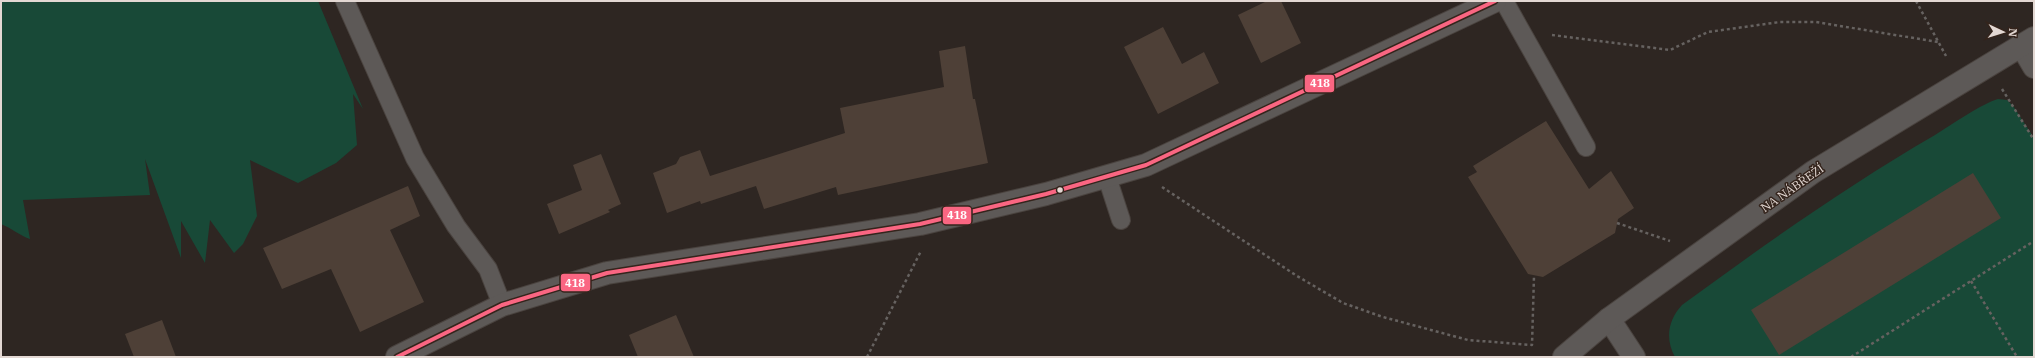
<svg xmlns="http://www.w3.org/2000/svg" width="2035" height="358" font-family="'IBM Plex Serif',serif">
  <style>
    .green { fill: #184937 }
    .building { fill: #4e4037 }
    .lines { fill: none; stroke-linecap: round; stroke-linejoin: round }
    .lane-casing { stroke: #4a433f; stroke-width: 20 }
    .street-casing { stroke: #4a433f; stroke-width: 24 }
    .path { stroke: #666260; stroke-width: 2.5; stroke-dasharray: 3 3; stroke-linecap: butt }
    .lane { stroke: #5d5957; stroke-width: 18 }
    .street { stroke: #5d5957; stroke-width: 22 }
    .bus-1-casing { stroke: #34241c; stroke-width: 7 }
    .bus-1 { stroke: #fa6682; stroke-width: 4 }
    .bus-dot { fill: #e3d8d3; stroke: #34241c; stroke-width: 1.5 }
    .labels { text-anchor: middle; dominant-baseline: central; stroke-width: 3; stroke-linejoin: round; paint-order: stroke }
    .street-label { font-size: 12px; fill: #e3d8d3; stroke: #34241c }
    .line-badge { stroke: #34241c; stroke-width: 1.5 }
    .badge-label { font-size: 11px; text-anchor: middle; font-weight: bold; fill: #fff }
  </style>
  <rect width="100%" height="100%" fill="#2e2622"/>
  <g class="green">
    <path d="M1,1H318L363,109L353,94L357,145L336,163L298,183L250,160L257,216L243,244L234,253L210,220L205,263L181,221V258L145,159L150,195L23,200L30,239C21,236 11,228 1,224Z"/>
    <path d="M1998,99L2007,100L2013,106L2034,138V357H1675C1665,339 1668,320 1682,305C1764,245 1847,186 1935,135C1951,125 1983,103 1998,99Z"/>
  </g>
  <g class="building">
    <path d="M1267,1H1281L1301,43L1261,63L1238,15Z"/>
    <path d="M1163,27L1182,64L1204,52L1219,83L1158,114L1124,47Z"/>
    <path d="M965,46L973,99H975L988,163L838,195L836,187L764,209L756,186L701,204L700,201L667,213L653,173L676,164L680,157L700,150L710,176L845,133L840,108L944,87L939,51Z"/>
    <path d="M1546,121L1589,189L1611,171L1634,208L1618,219L1615,233L1543,277L1528,274L1468,177L1477,172L1473,166Z"/>
    <path d="M601,154L621,204L608,210L610,212L559,234L547,204L582,190L573,165Z"/>
    <path d="M1973,173L2001,218L1779,355L1751,310Z"/>
    <path d="M408,186L420,216L390,230L424,302L360,332L331,269L282,289L263,248Z"/>
    <path d="M676,315L694,357H638L629,335Z"/>
    <path d="M162,320L176,357H134L125,334Z"/>
  </g>
  <g class="lines">
    <defs>
      <g id="lane">
        <path d="M345,1L415,158L456,226L488,269L502,305"/>
        <path d="M1504,1L1586,147"/>
        <path d="M1107,177L1121,220"/>
      </g>
      <g id="street">
        <path d="M2021,45L2034,67"/>
        <path d="M1609,319L1634,357"/>
        <path d="M397,357L502,305L607,273L920,224L1046,194L1146,165L1495,1"/>
        <path d="M1564,357L1609,319L1813,172L2034,38"/>
      </g>
    </defs>
    <use href="#lane" class="lane-casing"/>
    <use href="#street" class="street-casing"/>
    <g class="path">
      <path d="M1916,1L1946,56"/>
      <path d="M1552,35L1670,50L1708,32L1780,22H1816L1938,42"/>
      <path d="M2002,89L2034,140"/>
      <path d="M1162,187L1297,276L1343,303L1383,317L1468,340L1532,345L1534,276"/>
      <path d="M1617,223L1670,241"/>
      <path d="M1971,281L2017,357"/>
      <path d="M867,357L921,251"/>
      <path d="M1851,357L2034,241"/>
    </g>
    <use href="#lane" class="lane"/>
    <use href="#street" class="street"/>
    <defs>
      <path id="bus-1" d="M397,357L502,305L607,273L920,224L1046,194L1146,165L1495,1"/>
    </defs>
    <use href="#bus-1" class="bus-1-casing"/>
    <use href="#bus-1" class="bus-1"/>
  </g>
  <circle class="bus-dot" cx="1060" cy="190" r="3.5"/>
  <g class="labels">
    <g class="street-label">
      <text transform="translate(1792 188) rotate(-35)">NA NÁBŘEŽÍ</text>
    </g>
  </g>
  <g class="line-badge">
    <rect x="1304" y="74" width="31" height="19" rx="4" fill="#fa6682"/>
    <rect x="942" y="206" width="30" height="19" rx="4" fill="#fa6682"/>
    <rect x="560" y="273" width="31" height="19" rx="4" fill="#fa6682"/>
  </g>
  <g class="badge-label">
    <text x="1320" y="87">418</text>
    <text x="957" y="219">418</text>
    <text x="575" y="287">418</text>
  </g>
  <rect width="2035" height="358" fill="none" stroke="#e3d8d3" stroke-width="4"/>
  <g transform="translate(2003 32) rotate(94)" stroke="#34241c" stroke-width="3" paint-order="stroke">
  <path d="M0-3L7 15L0 10L-7 15Z" fill="#e3d8d3"/>
  <text y="-6" font-size="11" font-weight="bold" text-anchor="middle" fill="#e3d8d3">N</text>
  </g>
</svg>
